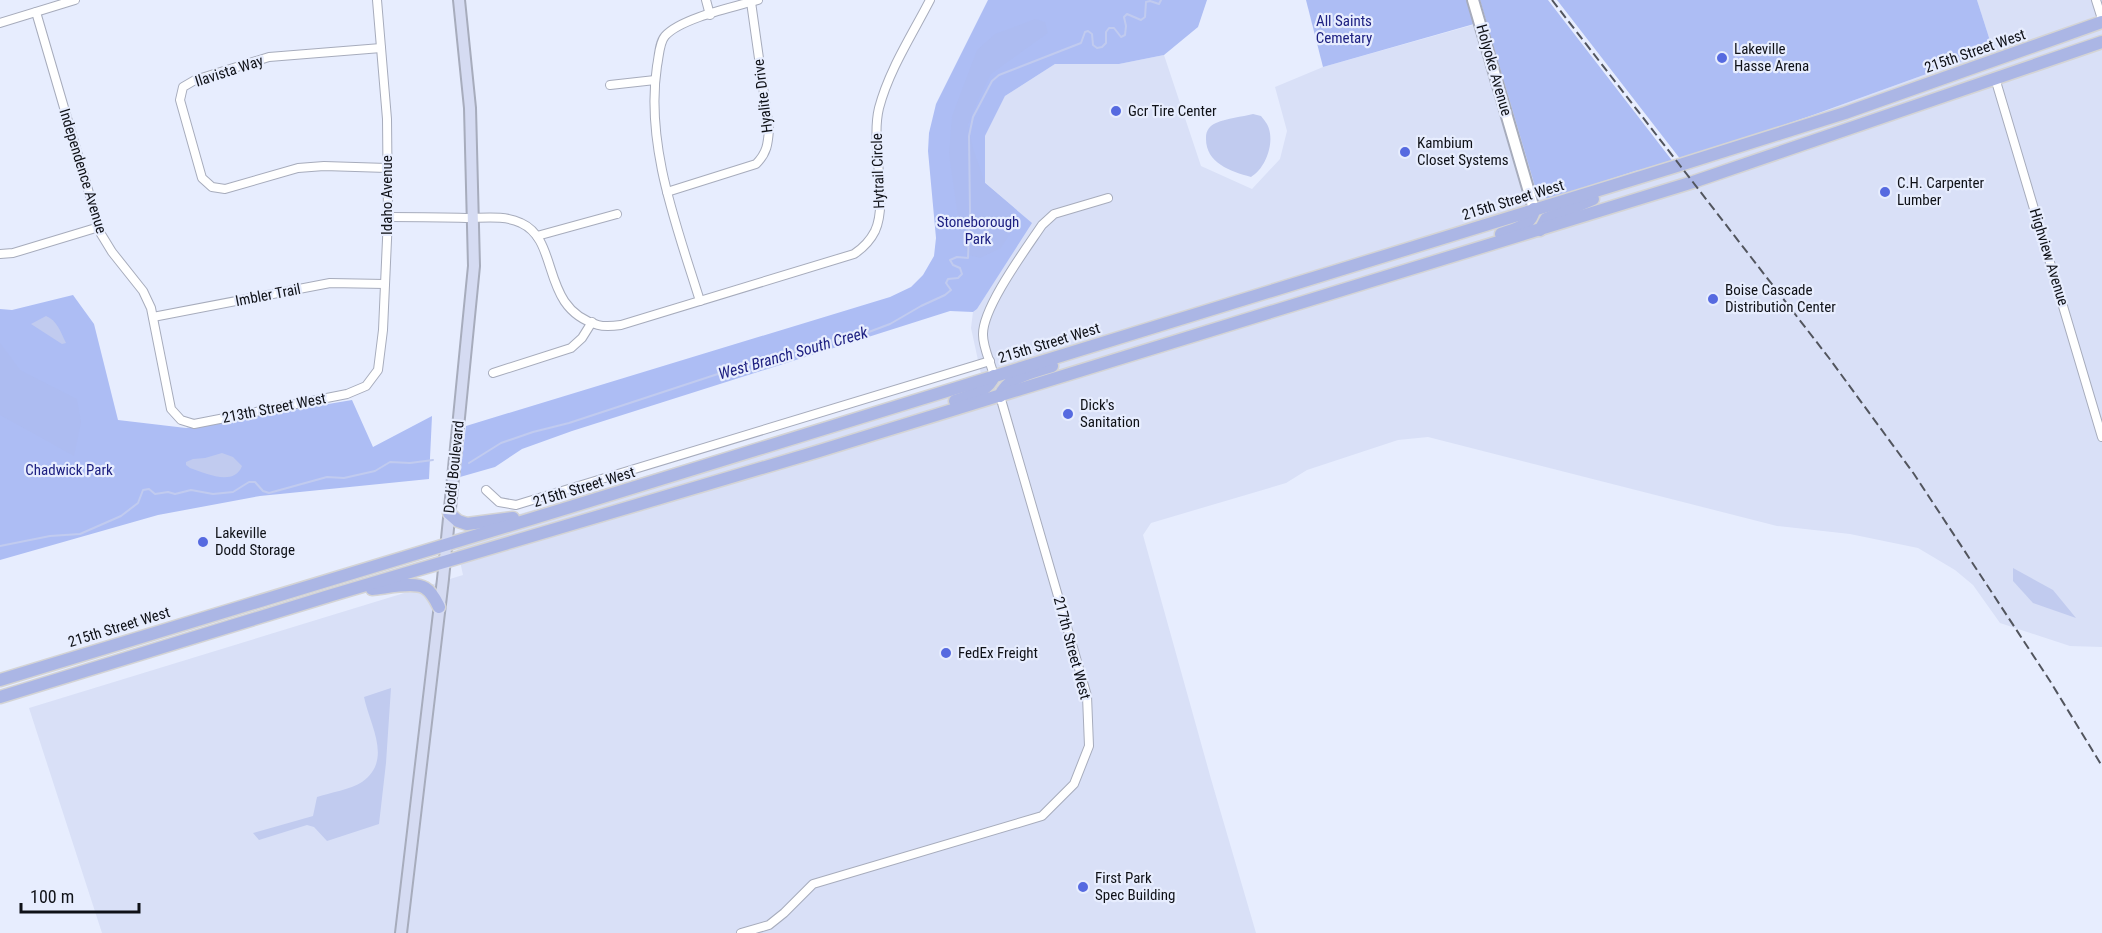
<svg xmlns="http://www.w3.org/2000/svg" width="2102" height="933" font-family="'Roboto Condensed',sans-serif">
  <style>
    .built { fill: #d9e0f7 }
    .green { fill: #adbdf4 }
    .forest { fill: #adbcf1 }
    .water { fill: #c1cbef }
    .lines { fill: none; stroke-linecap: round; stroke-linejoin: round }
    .stream { stroke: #c1cbef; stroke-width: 2 }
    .minor-casing { stroke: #a7acbc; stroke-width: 10 }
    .tertiary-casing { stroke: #a7acbc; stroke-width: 14 }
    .secondary-casing { stroke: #a7acbc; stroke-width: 14 }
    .primary-casing { stroke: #d4d4d5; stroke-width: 15 }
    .minor { stroke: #fff; stroke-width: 8 }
    .tertiary { stroke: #fff; stroke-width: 10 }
    .secondary { stroke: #d5dbf2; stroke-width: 10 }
    .primary { stroke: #abb6e5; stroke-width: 12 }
    .rail { stroke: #52555e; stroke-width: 2; stroke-dasharray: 9 4.5; stroke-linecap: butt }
    .poi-dot { fill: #566ae0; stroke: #e7edfe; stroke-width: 2 }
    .labels { text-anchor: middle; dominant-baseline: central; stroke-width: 4.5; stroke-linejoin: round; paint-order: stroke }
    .park-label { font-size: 15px; fill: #1e2182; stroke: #e7edfe }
    .poi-label { font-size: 15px; fill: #0f1117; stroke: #e7edfe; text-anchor: start }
    .street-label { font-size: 15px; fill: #0f1117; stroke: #e7edfe }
    .water-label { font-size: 16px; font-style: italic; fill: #1c1e80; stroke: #e7edfe }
  </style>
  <rect width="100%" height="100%" fill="#e7edfe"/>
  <path class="built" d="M1977,0H2102V647L2070,646L2000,623L1973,585L1955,570L1918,548L1850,534L1777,526L1428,437L1398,440L1307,470L1286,483L1151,523L1143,535L1211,779L1256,933H102L29,708L463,575L454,534L981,374L971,328L973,312L977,309L1031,223L985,183V136L1005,96L1055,64H1119L1164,55L1201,166L1252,189L1280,159L1287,131L1275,87L1323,67L1487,21L1536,190L1674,163L1813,115L1993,50Z"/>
  <g class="green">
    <path d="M988,0H1207L1198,27L1164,55L1119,64H1055L1005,96L985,136V183L1032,223L977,309L973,312L950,311L572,431L522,449L495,467L460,477L466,426L890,297L911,287L923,275L934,256L936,238L928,151L929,133L936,104Z"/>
    <path d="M1306,0H1467L1474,24L1323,67Z"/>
    <path d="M1480,0H1548L1674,163L1635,171L1550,199L1542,197L1536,190Z"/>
    <path d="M1557,0H1977L1993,50L1813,115L1681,160Z"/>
    <path d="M73,295L94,324L118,420L186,428L352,400L373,447L432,416L429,479L260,496L158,515L0,560V309L12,310Z"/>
  </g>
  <g class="forest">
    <path d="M1035,19L1045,22L1048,33L991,74L977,102L968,125L973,148L985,183L1014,208L1017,223L1001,248L980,258L969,255L962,245L949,154L952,116L977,50L995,34Z"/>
    <path d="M0,343L20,370L77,399L81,422L74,456L0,415Z"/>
  </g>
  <g class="water">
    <path d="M1253,114L1261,116C1264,120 1268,124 1269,129C1274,145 1265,169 1251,177C1230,171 1205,163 1206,137C1206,131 1210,125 1216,123C1227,118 1242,117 1253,114Z"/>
    <path d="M46,316C57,320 61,333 66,343L62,344L31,324Z"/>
    <path d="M222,453L233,457L242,466C234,487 205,473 190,468L186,465V462L193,459L205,458Z"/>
    <path d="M2013,568L2053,590L2076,618L2033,603L2013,581Z"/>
    <path d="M391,688L386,763L379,824L327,841L314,827L307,825L259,840L253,833L313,816L317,797C329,793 352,789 362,782C393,760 370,726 364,697Z"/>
  </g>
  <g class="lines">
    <g class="stream">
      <path d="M469,463L501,443L533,432L569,423L736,368L839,338L866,333L890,324L921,306L945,295L951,290L946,283L948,279L958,278L962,274L960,268L953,265L950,260L957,257L968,258L970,211L969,136L973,117L992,81L999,75L1081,43L1085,32L1088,31L1092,34L1093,45L1097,48L1102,47L1106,43V32L1109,28H1114L1121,37L1125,35L1126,26L1124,17L1127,14L1141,20L1145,17L1146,2L1150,1L1159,4L1161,0"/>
      <path d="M0,546L50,536L80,534L121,516L138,503L143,490L149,489L155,494L168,492L175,494L191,490L213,494L233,492L249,482H255L263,491L269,493L327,477L344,478L375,471L390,462L410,463L433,460"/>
    </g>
    <defs>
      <g id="minor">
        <path d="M706,0L710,15"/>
        <path d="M2096,0L2102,19"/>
        <path d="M36,12L101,234L112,252L143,291L151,308L171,409L181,420L194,424L347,394L366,386L378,370L383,330L388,217L387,119L377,0"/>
        <path d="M0,23L75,0"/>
        <path d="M381,48L269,57L195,80L183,87L180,100L202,178L212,187L225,189L298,168L324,166L387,168"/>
        <path d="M1995,78L2102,437"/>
        <path d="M610,85L655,80"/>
        <path d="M667,192L756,164C767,153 768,144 769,129L751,2"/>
        <path d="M388,217C414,217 440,217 466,218C484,218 505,215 521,223C561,241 539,308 598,325C605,327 614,326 621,325L854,254C863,248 870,241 875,231C889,201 870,145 879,108C889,70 912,35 930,0"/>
        <path d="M537,236L617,214"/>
        <path d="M0,254L13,253L99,227"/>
        <path d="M700,301C677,227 645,145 657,66C659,57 659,43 665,36C681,18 734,7 758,0"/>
        <path d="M153,317L330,283L385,284"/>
        <path d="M493,373L571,348L582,338L592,322"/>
        <path d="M994,376C991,363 983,348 983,335C982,308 1026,249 1042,225L1054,214L1108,198"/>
        <path d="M486,490L499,502L516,505L990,361"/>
        <path d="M741,933L769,925L784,913L813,884L1042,816L1074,784L1089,746L1087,696L1000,396"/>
      </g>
      <path id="tertiary" d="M1473,0L1534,209"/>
      <path id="secondary" d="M401,933L443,579L474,266L470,108L459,0"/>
      <g id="primary">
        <path d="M1540,230L1546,219L1593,199"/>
        <path d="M1501,234C1515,229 1532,226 1534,209"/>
        <path d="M1000,396C1008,376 1034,372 1052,366"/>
        <path d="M955,401C969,396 988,392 994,376"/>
        <path d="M449,513L458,521L467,524L513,518"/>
        <path d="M372,589C385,588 414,581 425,588C432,592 436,601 439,607"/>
        <path d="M0,680L567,508L1680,165L1845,113L2102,22"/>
        <path d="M0,697L332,595L816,452L1693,182L2102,42"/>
      </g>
    </defs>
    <use href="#minor" class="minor-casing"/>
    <use href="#tertiary" class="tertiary-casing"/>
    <use href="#secondary" class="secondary-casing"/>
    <use href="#primary" class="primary-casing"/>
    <use href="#minor" class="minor"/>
    <use href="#tertiary" class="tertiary"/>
    <use href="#secondary" class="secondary"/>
    <use href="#primary" class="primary"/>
    <path class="rail" d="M1552,0L1829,358L1914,474L2050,681L2102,766"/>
  </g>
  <g class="poi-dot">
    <circle cx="1722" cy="58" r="6"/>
    <circle cx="1116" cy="111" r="6"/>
    <circle cx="1405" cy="152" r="6"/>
    <circle cx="1885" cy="192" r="6"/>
    <circle cx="1713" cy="299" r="6"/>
    <circle cx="1068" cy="414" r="6"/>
    <circle cx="203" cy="542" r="6"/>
    <circle cx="946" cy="653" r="6"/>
    <circle cx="1083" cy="887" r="6"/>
  </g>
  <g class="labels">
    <g class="park-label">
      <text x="1344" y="21">All Saints<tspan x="1344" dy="17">Cemetary</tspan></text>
      <text x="978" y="222">Stoneborough<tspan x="978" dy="17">Park</tspan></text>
      <text x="69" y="470">Chadwick Park</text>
    </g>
    <g class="poi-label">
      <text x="1734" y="49">Lakeville<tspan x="1734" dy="17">Hasse Arena</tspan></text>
      <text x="1128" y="111">Gcr Tire Center</text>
      <text x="1417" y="143">Kambium<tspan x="1417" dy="17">Closet Systems</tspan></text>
      <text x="1897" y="183">C.H. Carpenter<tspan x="1897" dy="17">Lumber</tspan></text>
      <text x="1725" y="290">Boise Cascade<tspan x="1725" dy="17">Distribution Center</tspan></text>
      <text x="1080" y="405">Dick's<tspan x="1080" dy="17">Sanitation</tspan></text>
      <text x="215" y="533">Lakeville<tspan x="215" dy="17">Dodd Storage</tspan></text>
      <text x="958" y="653">FedEx Freight</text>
      <text x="1095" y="878">First Park<tspan x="1095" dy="17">Spec Building</tspan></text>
    </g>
    <g class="street-label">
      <text transform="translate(1975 51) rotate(-19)">215th Street West</text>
      <text transform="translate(1494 70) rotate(74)">Holyoke Avenue</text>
      <text transform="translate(229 71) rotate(-18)">Ilavista Way</text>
      <text transform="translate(763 96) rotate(-97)">Hyalite Drive</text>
      <text transform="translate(83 171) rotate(73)">Independence Avenue</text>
      <text transform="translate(878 171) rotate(-92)">Hytrail Circle</text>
      <text transform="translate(387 195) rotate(-90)">Idaho Avenue</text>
      <text transform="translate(1513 200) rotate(-17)">215th Street West</text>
      <text transform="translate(2049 257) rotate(73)">Highview Avenue</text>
      <text transform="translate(268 295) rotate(-11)">Imbler Trail</text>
      <text transform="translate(1049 343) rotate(-17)">215th Street West</text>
      <text transform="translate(274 408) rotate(-11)">213th Street West</text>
      <text transform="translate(454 467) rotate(-84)">Dodd Boulevard</text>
      <text transform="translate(584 487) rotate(-17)">215th Street West</text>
      <text transform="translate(119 627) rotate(-17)">215th Street West</text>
      <text transform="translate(1072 648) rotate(75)">217th Street West</text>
    </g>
    <g class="water-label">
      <text transform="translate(793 353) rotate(-16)">West Branch South Creek</text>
    </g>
  </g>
  <path d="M21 903v9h118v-9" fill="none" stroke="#0f1117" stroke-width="3"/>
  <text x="30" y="903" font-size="18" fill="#0f1117" stroke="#e7edfe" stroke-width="4.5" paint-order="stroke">100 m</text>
</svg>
